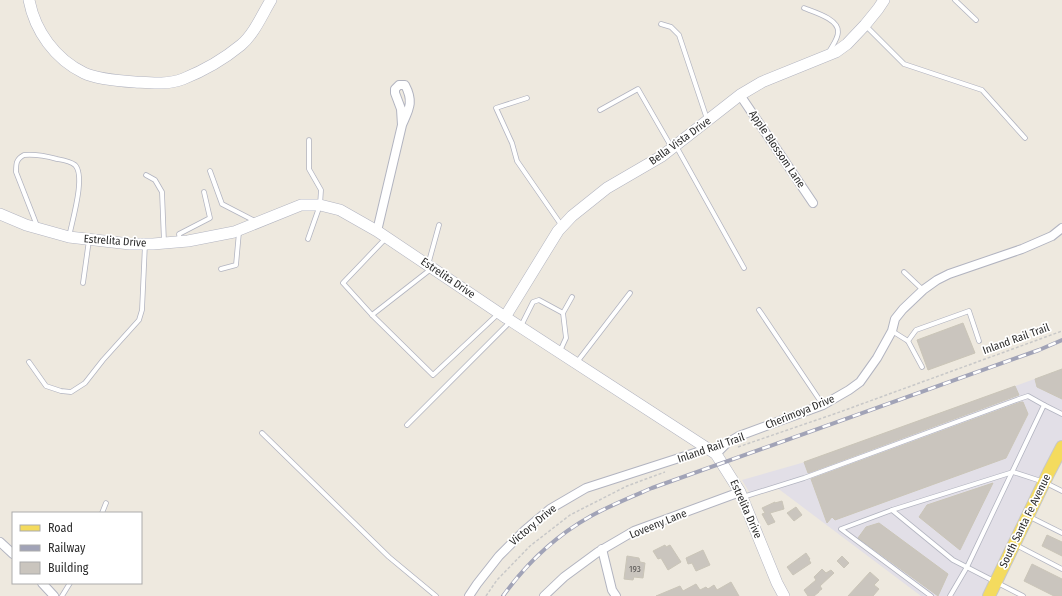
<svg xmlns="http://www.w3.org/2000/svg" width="1062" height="596" font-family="'Fira Sans Condensed',sans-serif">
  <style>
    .industrial { fill: #e2dfe7 }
    .building { fill: #cac5be; stroke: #cac5b8 }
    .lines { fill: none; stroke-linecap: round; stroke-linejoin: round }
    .lane-casing { stroke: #b2b4c0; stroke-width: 5.5 }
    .street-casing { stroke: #b2b4c0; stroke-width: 10 }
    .secondary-casing { stroke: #b2b4c0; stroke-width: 12 }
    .primary-casing { stroke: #c8c8c8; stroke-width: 14 }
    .path { stroke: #c8c8c8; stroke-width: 1.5; stroke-dasharray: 3 2; stroke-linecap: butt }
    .lane { stroke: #fff; stroke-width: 4 }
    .street { stroke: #fff; stroke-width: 8 }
    .secondary { stroke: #fff; stroke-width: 11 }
    .primary { stroke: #f4db5e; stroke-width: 12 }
    .rail-casing { stroke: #a1a3b7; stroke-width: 4 }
    .rail { stroke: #fff; stroke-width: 2.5; stroke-dasharray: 8; stroke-linecap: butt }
    .labels { text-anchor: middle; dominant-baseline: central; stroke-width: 3.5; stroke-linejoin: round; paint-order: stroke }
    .number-label { font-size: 9px; fill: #545250 }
    .street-label { font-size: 11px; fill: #2c2c2c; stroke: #fff }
  </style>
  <rect width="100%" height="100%" fill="#eee9df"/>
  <path class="industrial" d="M1062,369V443L989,596H921L776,487L751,495L742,480L805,462Z"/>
  <g class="building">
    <path d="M963,323L975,353L928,370L917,340Z"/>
    <path d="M1062,369V399L1037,387L1035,379Z"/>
    <path d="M1015,386L1019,395L808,473L804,462Z"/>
    <path d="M1021,402H1023L1028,414L1006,458L835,520L832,517L827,523L811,479Z"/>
    <path d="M993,483L960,550L919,517L927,505Z"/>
    <path d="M782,501L784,509L770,513L775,522L768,525L762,514L765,513L762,508L775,502V503Z"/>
    <path d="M796,507L802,515L794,521L787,513Z"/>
    <path d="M879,523L948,574L938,596L858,538L866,527Z"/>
    <path d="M1047,535L1062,542V556L1042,546Z"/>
    <path d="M665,545L666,547L670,545L681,562L668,570L661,558L658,559L653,551Z"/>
    <path d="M703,550L710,565L696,571L692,563L688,564L686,558Z"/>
    <path d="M806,553L810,559L809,560L811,563L793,575L787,567Z"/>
    <path d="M627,556L639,558L640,562L645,563L643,578L634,577L633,580L624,579Z"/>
    <path d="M842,556L849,563L844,568L837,561Z"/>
    <path d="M1032,564L1062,579V596H1054L1024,581Z"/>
    <path d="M822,569L826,573L831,570L834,573L820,586L822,589L819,591V592L814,596H808L804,590L816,580L814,577Z"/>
    <path d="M870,572L879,580L874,585L879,589L873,596H848Z"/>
    <path d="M731,582L739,596H656L680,586L683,591L696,584L700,590L706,587L708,589L714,585L717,590Z"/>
  </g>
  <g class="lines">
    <defs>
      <g id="lane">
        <path d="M955,0L976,20"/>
        <path d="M804,8C814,12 839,19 838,32C838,39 832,46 829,52"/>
        <path d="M661,24L671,27L679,35L707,119"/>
        <path d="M865,25L904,64L982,90L1025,138"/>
        <path d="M527,98L496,108L512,143L517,161L562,226"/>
        <path d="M600,110L638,89L672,148"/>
        <path d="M676,146L744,268"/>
        <path d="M210,171L222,204L255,221"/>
        <path d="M146,175L155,180L162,192L164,242"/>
        <path d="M37,226L34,218L16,172C16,164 16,159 24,155C35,154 46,156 57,159C63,160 70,161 75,165C86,176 72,221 69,237"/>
        <path d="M386,238L343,283L372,315L433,375L498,314"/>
        <path d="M308,239L320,205L321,190L309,169V140"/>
        <path d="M180,241L179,234L210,218L204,192"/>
        <path d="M428,265L439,225"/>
        <path d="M221,269L236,265L239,232"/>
        <path d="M904,272L923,290"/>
        <path d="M83,283L89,240"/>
        <path d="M759,310L823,405"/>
        <path d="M372,315L431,269"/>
        <path d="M521,326L533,302L539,300L563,313"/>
        <path d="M892,331L908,341L922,367"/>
        <path d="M908,341L916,330L969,311L979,341"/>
        <path d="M560,351L566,338L563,313L572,297"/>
        <path d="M29,362L46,386L61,391L71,392L85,383L103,360L139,320L142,310L145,244"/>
        <path d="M577,362L630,293"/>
        <path d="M1044,405L1062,414"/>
        <path d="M407,425L511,321"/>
        <path d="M262,433L389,557L436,596"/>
        <path d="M743,497L804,478L1019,399L1028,396L1044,405L967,567L950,596"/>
        <path d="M892,510L1013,472L1044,482L1062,491"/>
        <path d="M102,513L106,503"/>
        <path d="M1030,517L1062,533"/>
        <path d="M1016,545L1062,569"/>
        <path d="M62,596L70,583"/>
        <path d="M931,596L841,529L892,510L953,560L1023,596"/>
      </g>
      <g id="street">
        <path d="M740,95L813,203"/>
        <path d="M377,231L402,125L401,109L395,93V89L399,85H405C414,102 409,109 402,125"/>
        <path d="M716,454L727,443L739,436L823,405L849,390L860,382L877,358L892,331L895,319L903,309L923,290L937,280L949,274L1022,249L1052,236L1062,228"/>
        <path d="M0,542L13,554"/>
        <path d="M602,549L612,590L616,596"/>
        <path d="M42,583L54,596"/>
        <path d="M469,596L477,584L499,556L525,530L550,509L586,488L707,449"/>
        <path d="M544,596L564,577L598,552L634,531L740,492"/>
      </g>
      <g id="secondary">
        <path d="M29,0C35,31 55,59 84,73C97,79 120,81 135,82C151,83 167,85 183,79C203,71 224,59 241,45C254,34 262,15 271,0"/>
        <path d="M0,214L26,225L69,237L130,244H153L188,241L234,232L301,205H320L340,210L377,231L505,317L716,454L740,492L777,583L784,596"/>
        <path d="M505,317L558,231L572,216L607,188L662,156L740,95L762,82L836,52L847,44L865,25L878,9L884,0"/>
      </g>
      <path id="primary" d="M989,596L1049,472L1062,447"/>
    </defs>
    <use href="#lane" class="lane-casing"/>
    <use href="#street" class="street-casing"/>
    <use href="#secondary" class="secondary-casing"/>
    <use href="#primary" class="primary-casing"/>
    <g class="path">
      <path d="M738,447L837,413L1062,331"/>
      <path d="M486,596L497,580L530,546L570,515L627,486L665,472"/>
    </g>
    <use href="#lane" class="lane"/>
    <use href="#street" class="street"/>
    <use href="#secondary" class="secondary"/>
    <use href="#primary" class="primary"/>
    <defs>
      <path id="rail" d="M503,596C526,564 557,535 591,516C611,505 631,497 652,488L1039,350L1062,340"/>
    </defs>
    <use href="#rail" class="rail-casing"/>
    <use href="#rail" class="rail"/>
  </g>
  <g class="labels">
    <g class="number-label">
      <text x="635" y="569">193</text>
    </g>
    <g class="street-label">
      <text transform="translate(680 141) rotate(-36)">Bella Vista Drive</text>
      <text transform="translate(777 149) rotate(56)">Apple Blossom Lane</text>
      <text transform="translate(115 241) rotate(4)">Estrelita Drive</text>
      <text transform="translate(448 278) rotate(34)">Estrelita Drive</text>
      <text transform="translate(1016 339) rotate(-20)">Inland Rail Trail</text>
      <text transform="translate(800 412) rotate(-22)">Cherimoya Drive</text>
      <text transform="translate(711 448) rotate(-19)">Inland Rail Trail</text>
      <text transform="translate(746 509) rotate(66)">Estrelita Drive</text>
      <text transform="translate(1025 521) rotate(-64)">South Santa Fe Avenue</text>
      <text transform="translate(658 524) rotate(-22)">Loveeny Lane</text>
      <text transform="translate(533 525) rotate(-40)">Victory Drive</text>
    </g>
  </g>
  <rect x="12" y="512" width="130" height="72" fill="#ffffff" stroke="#ababab"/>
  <rect x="20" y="525" width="20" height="6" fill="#f4db5e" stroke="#ababab"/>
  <text x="48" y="532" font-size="12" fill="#2c2c2c">Road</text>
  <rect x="20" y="545" width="20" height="6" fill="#a1a3b7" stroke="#ababab"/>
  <text x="48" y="552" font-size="12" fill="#2c2c2c">Railway</text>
  <rect x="20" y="562" width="20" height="12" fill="#cac5be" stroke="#ababab"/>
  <text x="48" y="572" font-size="12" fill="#2c2c2c">Building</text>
</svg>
